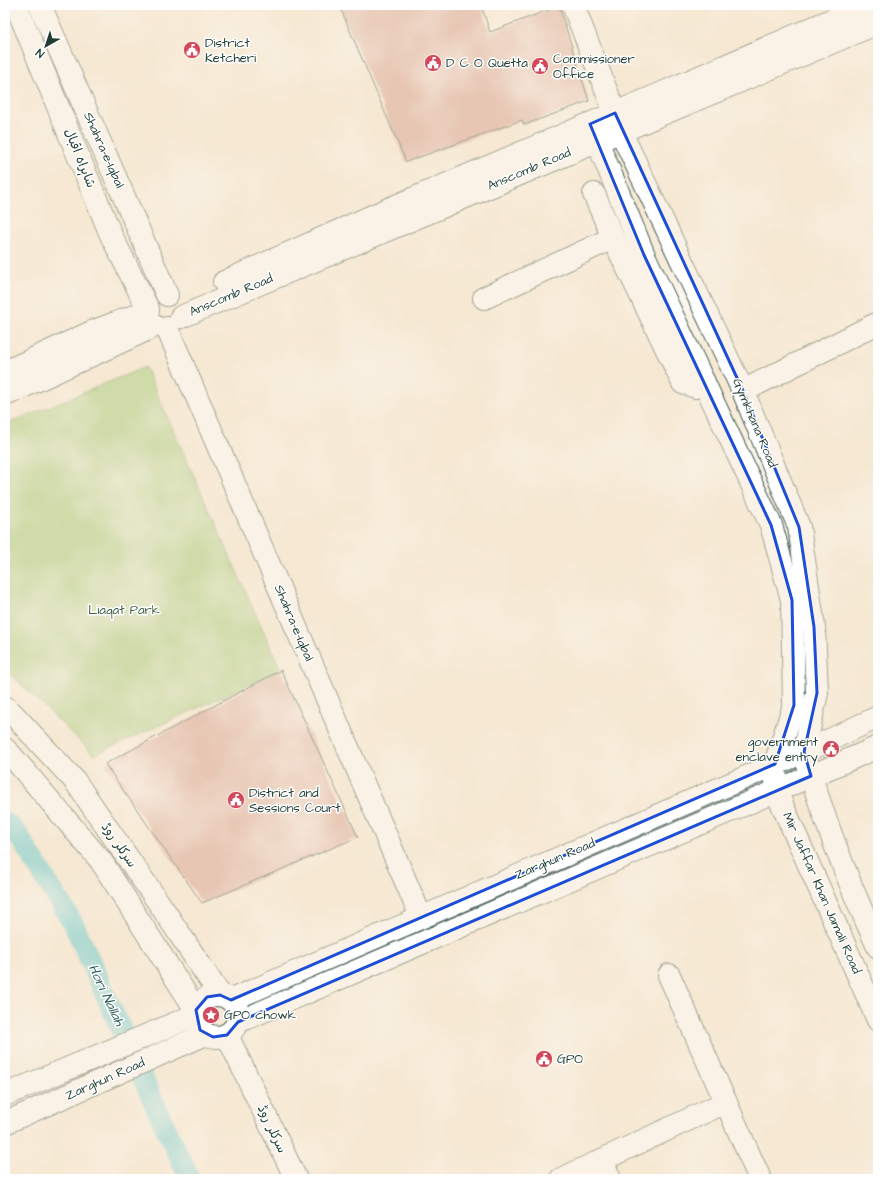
<svg xmlns="http://www.w3.org/2000/svg" width="883" height="1184" font-family="'Architects Daughter','Playpen Sans Arabic',sans-serif">
  <style>
    .green { fill: #a1cc79; stroke: #608456 }
    .lines { fill: none; stroke-linecap: round; stroke-linejoin: round }
    .canal { stroke: #5dcad1; stroke-width: 21 }
    .building { fill: #d69f90 }
    .minor-casing { stroke: #3f574c; stroke-width: 24 }
    .major-casing { stroke: #3f574c; stroke-width: 24 }
    .minor { stroke: #fff; stroke-width: 22 }
    .major { stroke: #fff; stroke-width: 22 }
    .marked { fill: none; stroke: #1d4ed8; stroke-width: 3; stroke-linejoin: round }
    .labels { text-anchor: middle; dominant-baseline: central; stroke-width: 3; stroke-linejoin: round; paint-order: stroke }
    .poi-label { font-size: 13px; fill: #1f3d34; stroke: #fff; text-anchor: start }
    .street-label { font-size: 13px; fill: #1f3d34; stroke: #fff }
    .park-label { font-size: 13px; fill: #406145; stroke: #fff }
    .water-label { font-size: 14px; font-style: italic; fill: #2e605b; stroke: #fff }
  </style>
  <rect width="100%" height="100%" fill="#fff"/>
  <filter id="ink" filterUnits="userSpaceOnUse"><feTurbulence type="fractalNoise" baseFrequency=".025" numOctaves="2"/><feDisplacementMap in="SourceGraphic" scale="8" xChannelSelector="R" yChannelSelector="G"/><feConvolveMatrix kernelMatrix="1 2 1 2 8 2 1 2 1" color-interpolation-filters="sRGB"/></filter>
  <filter id="wash" filterUnits="userSpaceOnUse"><feTurbulence type="fractalNoise" baseFrequency=".012" numOctaves="4" result="noise"/><feDisplacementMap in="SourceGraphic" scale="16" xChannelSelector="R" yChannelSelector="G"/><feGaussianBlur stdDeviation="0.9" result="paint"/><feColorMatrix in="noise" values="0 0 0 0 0 0 0 0 0 0 0 0 0 0 0 0 0 1.4 0 .05"/><feComposite in="paint" operator="in"/></filter>
  <g filter="url(#wash)">
    <rect width="100%" height="100%" fill="#f6e8d2"/>
    <path class="green" d="M145,367L281,670L94,755L20,683L5,670V425Z"/>
    <g class="lines">
      <path class="canal" d="M5,822L17,833L74,925L160,1116L190,1179"/>
    </g>
    <g id="blocks">
      <g class="building">
        <path d="M339,5H481L490,32L559,6L589,101L524,125L522,120L406,162Z"/>
        <path d="M281,670L358,837L202,903L105,764Z"/>
      </g>
    </g>
  </g>
  <g filter="url(#ink)">
    <use href="#blocks" fill-opacity="0" stroke="#3f574c" stroke-width="1"/>
    <g class="lines">
      <defs>
        <g id="minor">
          <path d="M16,5L111,235L148,309"/>
          <path d="M40,5L167,295"/>
          <path d="M573,5L615,113L620,130L743,391L799,527L814,627L817,693L804,752"/>
          <path d="M591,126L644,255L771,525L792,600L794,705L775,764"/>
          <path d="M594,194L613,238L683,383L696,387L704,382"/>
          <path d="M224,282L379,213L646,100L866,5"/>
          <path d="M484,298L613,238"/>
          <path d="M181,317L878,23"/>
          <path d="M167,328L421,917"/>
          <path d="M5,372L94,331L148,311"/>
          <path d="M743,391L878,323"/>
          <path d="M5,395L155,326"/>
          <path d="M5,707L12,713L75,781L161,906L220,995"/>
          <path d="M5,749L11,755L101,861L196,1010"/>
          <path d="M804,752L878,717"/>
          <path d="M811,776L878,747"/>
          <path d="M669,975L760,1179"/>
          <path d="M227,1035L296,1179"/>
          <path d="M602,1160L610,1179"/>
          <path d="M561,1179L726,1102"/>
        </g>
        <g id="major">
          <path d="M776,777V791L878,1020"/>
          <circle cx="217" cy="1016" r="21"/>
          <path d="M231,1000L804,752C823,819 849,884 878,947"/>
          <path d="M238,1022L811,776"/>
          <path d="M5,1095L195,1015"/>
          <path d="M5,1123L206,1034"/>
        </g>
      </defs>
      <use href="#minor" class="minor-casing"/>
      <use href="#major" class="major-casing"/>
      <use href="#minor" class="minor"/>
      <use href="#major" class="major"/>
    </g>
  </g>
  <path d="M0 0H883V1184H0ZM615,113L743,391L799,527L814,627L817,693L804,752L811,776L238,1022L227,1035L213,1037L200,1030L196,1010L207,997L220,995L231,1000L775,764L794,705L792,600L771,525L644,255L590,124Z" fill="#f6e8d2" fill-opacity=".55" fill-rule="evenodd"/>
  <path class="marked" d="M615,113L743,391L799,527L814,627L817,693L804,752L811,776L238,1022L227,1035L213,1037L200,1030L196,1010L207,997L220,995L231,1000L775,764L794,705L792,600L771,525L644,255L590,124Z"/>
  <defs>
    <symbol id="civic-disc" viewBox="-11 -11 22 22"><circle r="9.5" fill="#d1495b" stroke="#fff"/><path d="M-.6-6.5H3V-4.5H.6V-3L4-1V1h2V6H-6V1h2V-1L-.6-3ZM-1.2 2.5V6h2.4V2.5Z" fill="#fff"/></symbol>
    <symbol id="sight-disc" viewBox="-11 -11 22 22"><circle r="9.5" fill="#d1495b" stroke="#fff"/><path d="M0-6L1.8-2.2L6-1.7L2.9 1.2L3.7 5.4L0 3.3L-3.7 5.4L-2.9 1.2L-6-1.7L-1.8-2.2Z" fill="#fff"/></symbol>
  </defs>
  <g fill-rule="evenodd">
    <use href="#civic-disc" x="182" y="40" width="20" height="20"/>
    <use href="#civic-disc" x="423" y="53" width="20" height="20"/>
    <use href="#civic-disc" x="530" y="56" width="20" height="20"/>
    <use href="#civic-disc" x="821" y="739" width="20" height="20"/>
    <use href="#civic-disc" x="226" y="790" width="20" height="20"/>
    <use href="#sight-disc" x="201" y="1005" width="20" height="20"/>
    <use href="#civic-disc" x="534" y="1049" width="20" height="20"/>
  </g>
  <g class="labels">
    <g class="poi-label">
      <text x="205" y="43">District<tspan x="205" dy="15">Ketcheri</tspan></text>
      <text x="553" y="59">Commissioner<tspan x="553" dy="15">Office</tspan></text>
      <text x="446" y="63">D C O Quetta</text>
      <text x="818" y="742" text-anchor="end">government<tspan x="818" dy="15">enclave entry</tspan></text>
      <text x="249" y="793">District and<tspan x="249" dy="15">Sessions Court</tspan></text>
      <text x="224" y="1015">GPO chowk</text>
      <text x="557" y="1059">GPO</text>
    </g>
    <g class="street-label">
      <text transform="translate(104 150) rotate(66)">Shahra-e-Iqbal</text>
      <text transform="translate(80 158) rotate(68)">شاہراہ اقبال</text>
      <text transform="translate(529 169) rotate(-23)">Anscomb Road</text>
      <text transform="translate(231 295) rotate(-23)">Anscomb Road</text>
      <text transform="translate(755 423) rotate(67)">Gymkhana Road</text>
      <text transform="translate(294 623) rotate(67)">Shahra-e-Iqbal</text>
      <text transform="translate(119 845) rotate(55)">سرکلر روڈ</text>
      <text transform="translate(555 859) rotate(-23)">Zarghun Road</text>
      <text transform="translate(822 893) rotate(66)">Mir Jaffar Khan Jamali Road</text>
      <text transform="translate(105 1079) rotate(-24)">Zarghun Road</text>
      <text transform="translate(272 1129) rotate(65)">سرکلر روڈ</text>
    </g>
    <g class="park-label">
      <text x="124" y="610">Liaqat Park</text>
    </g>
    <g class="water-label">
      <text transform="translate(106 995) rotate(65)">Hori Nallah</text>
    </g>
  </g>
  <rect width="883" height="1184" fill="none" stroke="#fff" stroke-width="20"/>
  <g transform="translate(46 46) rotate(219)" stroke="#ffffff" stroke-width="3" paint-order="stroke">
  <path d="M0-3L7 15L0 10L-7 15Z" fill="#1f3d34"/>
  <text y="-6" font-size="11" font-weight="bold" text-anchor="middle" fill="#1f3d34">N</text>
  </g>
</svg>
